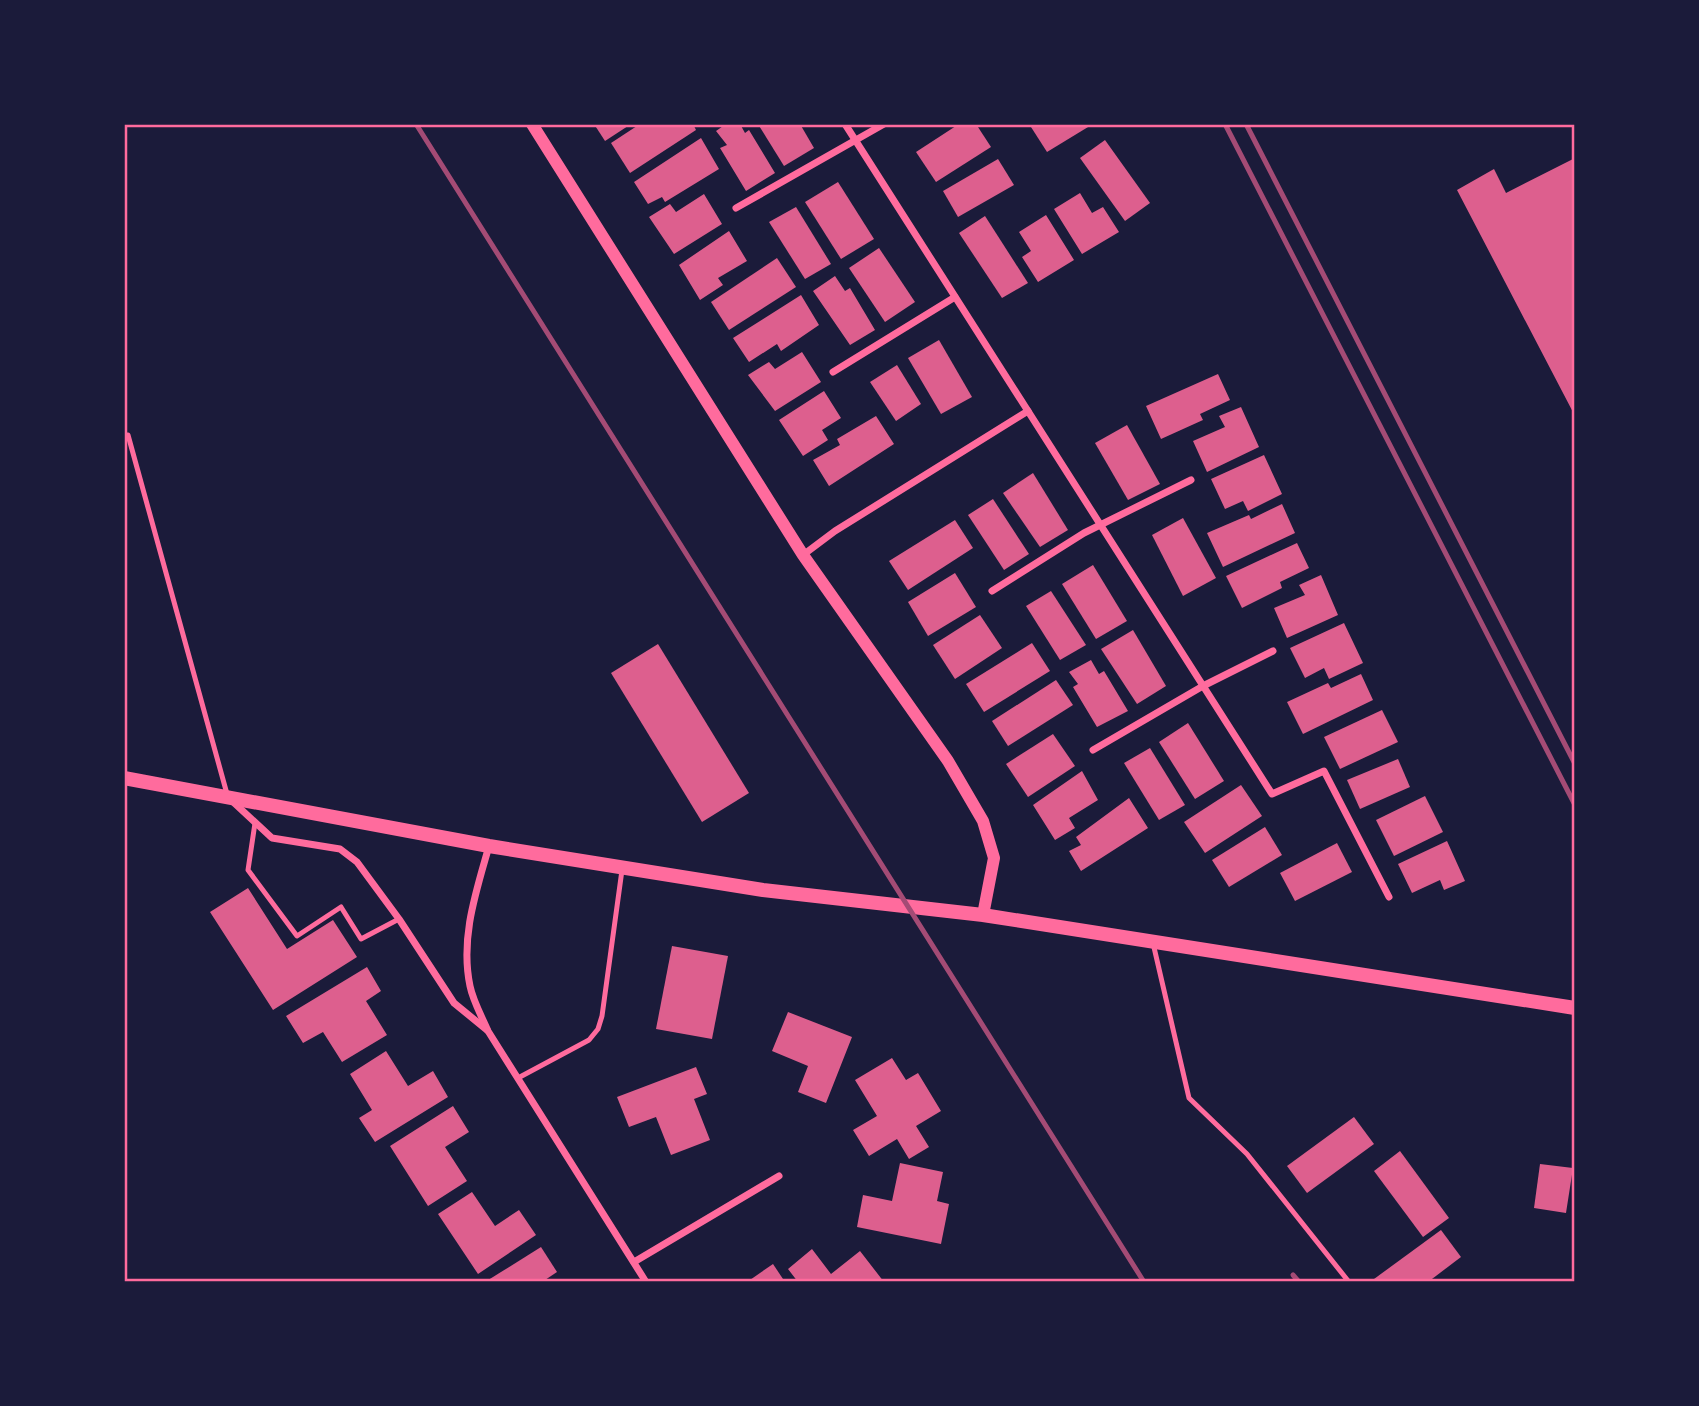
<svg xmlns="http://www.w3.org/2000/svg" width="1699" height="1406" font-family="'Archivo Narrow',sans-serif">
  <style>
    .building { fill: #dd5f8e }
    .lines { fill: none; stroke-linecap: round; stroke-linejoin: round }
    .service { stroke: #ff6b9d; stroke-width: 5 }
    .minor { stroke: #ff6b9d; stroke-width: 7 }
    .tertiary { stroke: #ff6b9d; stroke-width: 12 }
    .secondary { stroke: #ff6b9d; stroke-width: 14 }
    .rail { stroke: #a44b75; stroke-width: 5 }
    .neatline { fill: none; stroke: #ff6b9d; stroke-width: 2.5 }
  </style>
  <rect width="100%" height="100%" fill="#1b1b3a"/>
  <g class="building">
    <path d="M594,124H626L628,126L605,141Z"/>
    <path d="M640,124H693L696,130L630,173L611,143Z"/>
    <path d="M726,124H740L745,133L749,130L775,173L746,191L720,148L727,145L716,131Z"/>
    <path d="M758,124H800L814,148L784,166Z"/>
    <path d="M959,124H976L991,147L936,182L916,152Z"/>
    <path d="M1036,124H1093L1047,152L1031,127Z"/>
    <path d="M701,138L719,169L665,202L662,197L648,204L634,182Z"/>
    <path d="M1105,140L1150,203L1125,221L1080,158Z"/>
    <path d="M1575,158V416L1457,190L1494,169L1506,193Z"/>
    <path d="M998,159L1014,185L958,217L943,191Z"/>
    <path d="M838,182L874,239L841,259L805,202Z"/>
    <path d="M1080,193L1092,213L1103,207L1119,232L1082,254L1054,209Z"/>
    <path d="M704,194L722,224L674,254L649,217L670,204L676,212Z"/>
    <path d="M796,207L831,264L805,279L769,222Z"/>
    <path d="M1046,215L1074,260L1038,282L1022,257L1031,251L1019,232Z"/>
    <path d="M985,216L1028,283L1002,298L959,233Z"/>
    <path d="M729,231L747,261L718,278L723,285L700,300L679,265Z"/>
    <path d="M879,248L915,302L885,322L849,268Z"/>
    <path d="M777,258L796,287L729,330L711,302Z"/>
    <path d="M835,276L845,291L850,288L875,330L850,345L813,291Z"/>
    <path d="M801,295L819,325L781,351L777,344L749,362L733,338Z"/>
    <path d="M939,340L972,397L941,414L908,358Z"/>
    <path d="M802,352L821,382L775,411L748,375L769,362L775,369Z"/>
    <path d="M897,365L921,404L896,421L870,382Z"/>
    <path d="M1218,374L1230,400L1200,414L1203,420L1161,439L1146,406Z"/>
    <path d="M824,391L841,418L822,430L828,440L803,456L779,420Z"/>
    <path d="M1241,407L1259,447L1207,472L1193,441L1225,427L1219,416Z"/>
    <path d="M876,416L894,444L829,486L813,460L840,445L837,439Z"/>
    <path d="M1127,425L1160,484L1128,500L1095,443Z"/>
    <path d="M1264,455L1282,494L1248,511L1243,501L1225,509L1211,479Z"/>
    <path d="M1033,473L1068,530L1040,547L1003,493Z"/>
    <path d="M993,499L1029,554L1004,570L968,515Z"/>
    <path d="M1282,504L1295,533L1223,567L1207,533L1249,515L1251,519Z"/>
    <path d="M1183,518L1216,578L1183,596L1152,535Z"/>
    <path d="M955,520L973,548L908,590L889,561Z"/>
    <path d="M1297,543L1309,568L1280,582L1282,588L1242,608L1226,576Z"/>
    <path d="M1093,565L1127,621L1096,639L1062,584Z"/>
    <path d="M955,573L976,607L928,636L908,602Z"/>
    <path d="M1321,575L1338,615L1287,638L1274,608L1305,595L1299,585Z"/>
    <path d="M1051,591L1086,645L1060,660L1026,606Z"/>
    <path d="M980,615L1002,648L955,679L933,645Z"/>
    <path d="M1344,623L1363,663L1329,679L1324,668L1305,678L1290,648Z"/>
    <path d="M1133,630L1166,686L1137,704L1101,649Z"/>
    <path d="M1032,643L1050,671L984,712L966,684Z"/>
    <path d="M658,644L749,793L702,822L611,673Z"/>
    <path d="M1091,660L1099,674L1104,671L1128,711L1097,727L1073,687L1078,684L1069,672Z"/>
    <path d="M1361,674L1373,700L1303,734L1287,702L1328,683L1331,688Z"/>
    <path d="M1056,680L1073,705L1008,746L992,721Z"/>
    <path d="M1382,710L1398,742L1340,769L1324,737Z"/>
    <path d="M1188,723L1224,781L1195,799L1159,742Z"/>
    <path d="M1053,734L1075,766L1028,797L1006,764Z"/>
    <path d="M1150,748L1185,805L1159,820L1124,763Z"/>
    <path d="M1398,759L1410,787L1360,809L1347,780Z"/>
    <path d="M1082,771L1098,800L1069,818L1075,828L1055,840L1033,805Z"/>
    <path d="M1241,785L1262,816L1205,853L1184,822Z"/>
    <path d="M1425,796L1443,832L1394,856L1376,820Z"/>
    <path d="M1129,798L1148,828L1081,871L1069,851L1081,845L1076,837Z"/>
    <path d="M1265,827L1282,855L1229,887L1212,860Z"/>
    <path d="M1447,841L1465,881L1444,890L1440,880L1412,893L1398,864Z"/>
    <path d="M1337,843L1352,872L1295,901L1280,873Z"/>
    <path d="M248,888L287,949L333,920L357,957L273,1010L210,912Z"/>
    <path d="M672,946L728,956L712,1039L656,1029Z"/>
    <path d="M367,967L381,991L366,1001L387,1035L342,1062L323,1032L303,1043L286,1016Z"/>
    <path d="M788,1012L852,1037L826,1103L798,1092L808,1066L772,1051Z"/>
    <path d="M386,1051L408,1086L433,1071L448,1097L375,1142L359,1118L372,1110L350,1074Z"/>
    <path d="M892,1058L906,1080L918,1073L941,1111L916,1126L929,1147L909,1159L897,1139L869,1156L853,1130L877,1116L855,1080Z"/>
    <path d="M696,1067L707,1094L694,1099L710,1140L671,1155L656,1117L629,1127L617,1097Z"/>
    <path d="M453,1106L469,1132L445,1147L467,1181L428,1206L390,1146Z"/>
    <path d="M1354,1117L1374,1144L1307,1193L1287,1166Z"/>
    <path d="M1400,1151L1449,1218L1423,1237L1374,1171Z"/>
    <path d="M900,1163L943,1172L937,1201L949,1204L941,1244L857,1227L863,1195L892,1201Z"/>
    <path d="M1540,1164L1573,1168L1566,1213L1534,1208Z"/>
    <path d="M472,1192L495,1226L519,1210L536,1235L478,1274L438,1214Z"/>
    <path d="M1441,1230L1461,1257L1428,1282H1376L1374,1279Z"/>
    <path d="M541,1247L557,1272L542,1282H485Z"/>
    <path d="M812,1249L831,1274L860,1251L884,1282H798L788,1269Z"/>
    <path d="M773,1264L785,1282H747Z"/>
  </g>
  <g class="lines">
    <g class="service">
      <path d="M128,435L227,794"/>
      <path d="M255,823L248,870L297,936L341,907L361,939L399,919"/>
      <path d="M1153,943L1189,1098L1247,1154L1349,1282"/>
      <path d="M518,1078L589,1040L598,1029L602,1016L622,870"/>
    </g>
    <g class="minor">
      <path d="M845,124L1272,794L1324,771L1389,897"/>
      <path d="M736,208L884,124"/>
      <path d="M833,372L955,297"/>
      <path d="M803,555L835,531L1028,411"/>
      <path d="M992,591L1084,533L1191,480"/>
      <path d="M1093,750L1203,686L1273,651"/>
      <path d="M231,800L272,838L340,849L357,862L399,919L454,1003L487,1030"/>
      <path d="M489,846C476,892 460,938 470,986C473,1001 482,1017 488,1031L646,1282"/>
      <path d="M634,1262L779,1176"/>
    </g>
    <path class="tertiary" d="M532,124L803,555L948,761L983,821L994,858L983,915"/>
    <path class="secondary" d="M124,778L489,846L763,890L983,915L1575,1008"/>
    <g class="rail">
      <path d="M416,124L1144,1282"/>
      <path d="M1225,124L1575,805"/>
      <path d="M1246,124L1575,764"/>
      <path d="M1293,1275L1299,1282"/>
    </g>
  </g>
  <rect width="1699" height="1406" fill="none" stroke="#1b1b3a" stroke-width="252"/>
  <rect x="126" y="126" width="1447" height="1154" class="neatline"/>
</svg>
